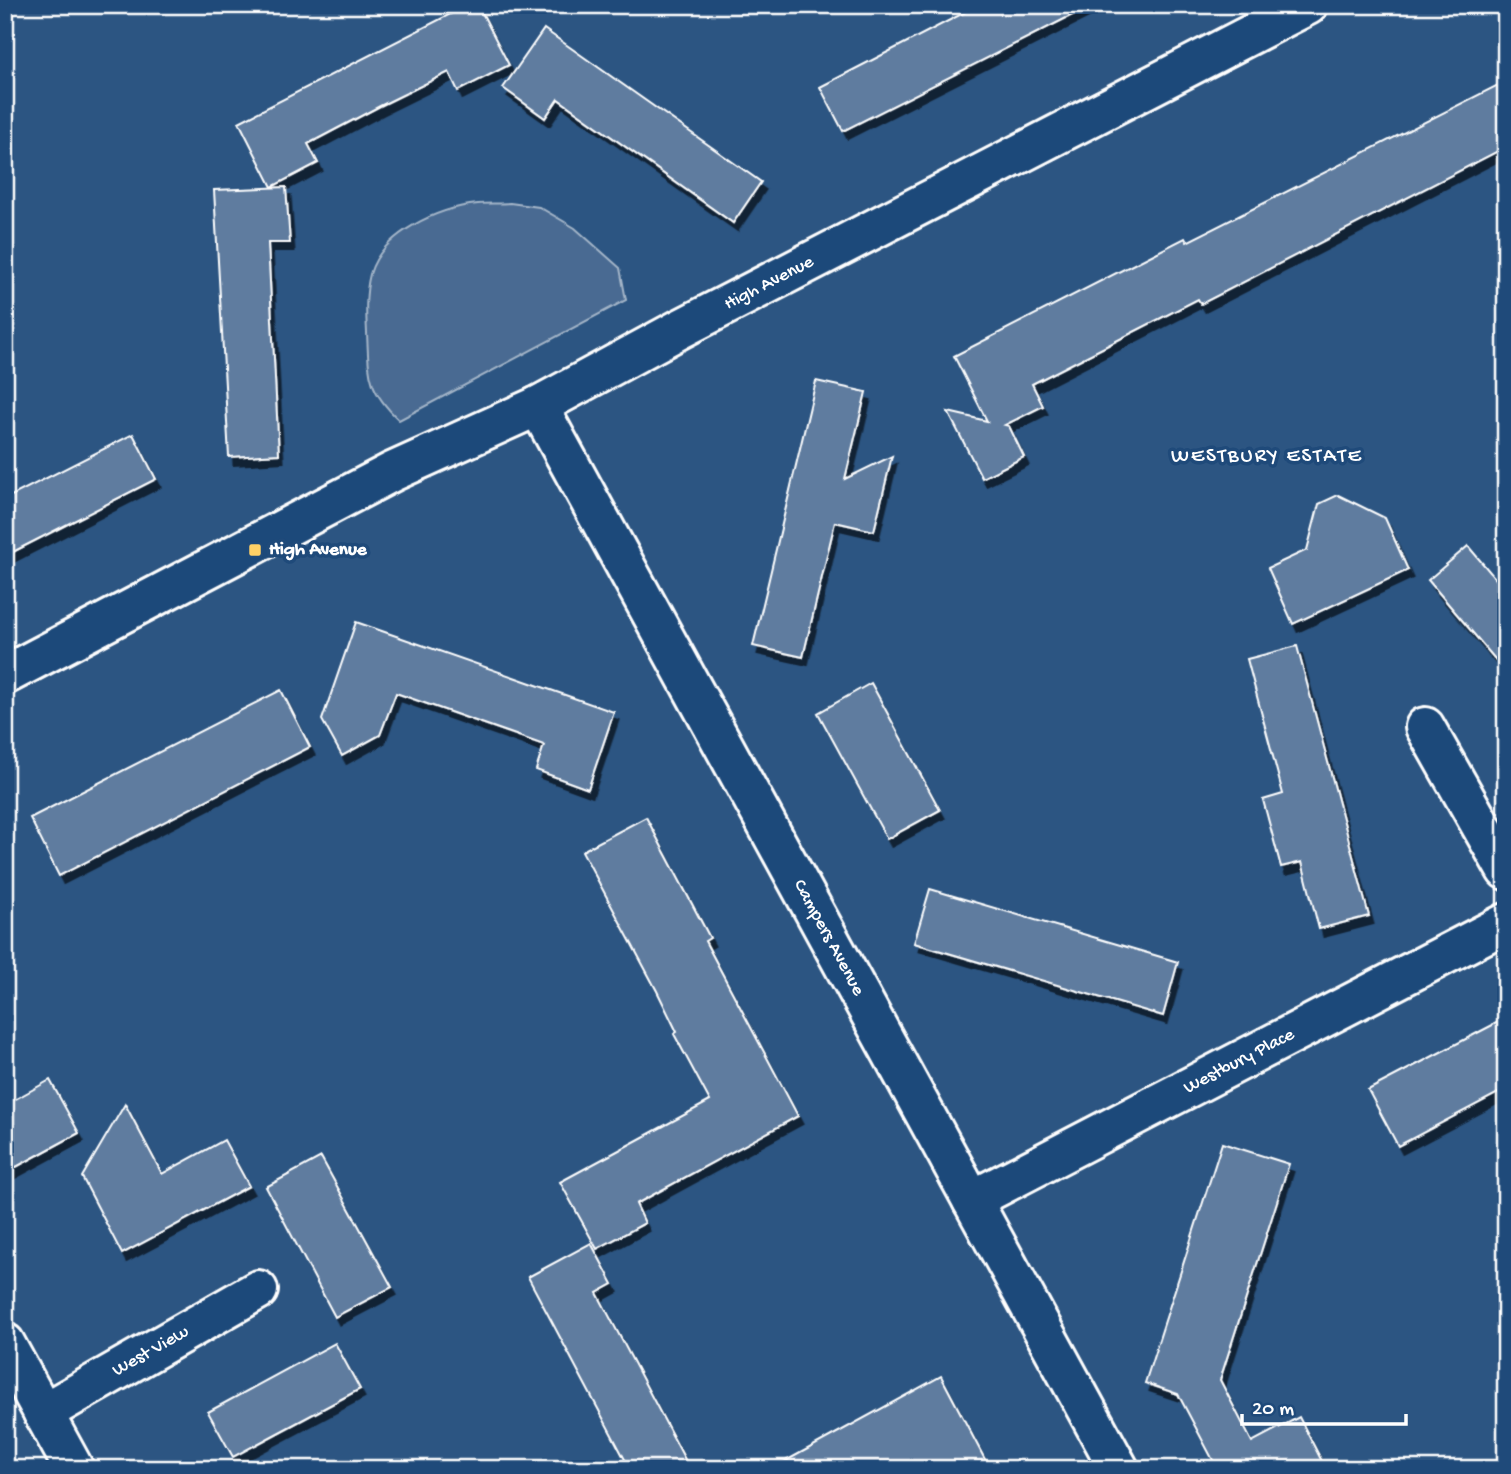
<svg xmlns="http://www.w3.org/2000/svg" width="1511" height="1474" font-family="'Gochi Hand',sans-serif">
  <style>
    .green { fill: #486b92; stroke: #a4b5c8; stroke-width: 2 }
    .building { fill: #5e7c9f; stroke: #fff; stroke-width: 2; filter: url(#shadow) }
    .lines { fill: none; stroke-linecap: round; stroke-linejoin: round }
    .minor-casing { stroke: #fff; stroke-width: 44 }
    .minor { stroke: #1f4a7a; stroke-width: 38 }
    .poi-dot { fill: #ffd166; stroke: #1f4a7a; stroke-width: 2.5 }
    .labels { text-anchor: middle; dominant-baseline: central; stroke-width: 7; stroke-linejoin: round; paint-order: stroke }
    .street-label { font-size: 19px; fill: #fff; stroke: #1f4a7a }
    .poi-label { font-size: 19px; font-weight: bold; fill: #fff; stroke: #1f4a7a; text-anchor: start }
    .neighbourhood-label { font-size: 21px; letter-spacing: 2px; fill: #fff; stroke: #1f4a7a }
  </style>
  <defs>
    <filter id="shadow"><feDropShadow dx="4.5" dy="8" stdDeviation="0" flood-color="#0009"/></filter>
  </defs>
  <rect width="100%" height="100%" fill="#2c5582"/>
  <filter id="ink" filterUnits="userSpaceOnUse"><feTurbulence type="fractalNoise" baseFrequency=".0143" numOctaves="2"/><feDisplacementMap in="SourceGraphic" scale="14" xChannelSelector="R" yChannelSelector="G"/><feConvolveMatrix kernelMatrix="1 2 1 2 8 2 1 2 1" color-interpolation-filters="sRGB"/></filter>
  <g filter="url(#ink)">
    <path class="green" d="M510,203L539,207L575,228L620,268L626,300L399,420C367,389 369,375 367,333C366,313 365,294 370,274C382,233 438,208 478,204C488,203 499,204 510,203Z"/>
    <g class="building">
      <path d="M468,5H478L509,65L458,91L449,72L380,106L308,144L318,163L272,187L239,122Z"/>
      <path d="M979,5H1092L843,131L820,87Z"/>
      <path d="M544,29L761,182L733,223L558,99L545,118L503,88Z"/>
      <path d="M1506,81V147L1201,304L1198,299L1032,384L1043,406L1005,425L1009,426L1024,457L982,478L948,412L987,421L954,356L1185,238L1187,242Z"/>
      <path d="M286,187L290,243H268L279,454L229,457L214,190Z"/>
      <path d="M816,381L866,392L845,479L892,456L874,531L835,522L803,657L753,646Z"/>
      <path d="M133,434L156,479L5,556V499Z"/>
      <path d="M1338,495L1385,518L1408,570L1293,624L1268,568L1307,550L1319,504Z"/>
      <path d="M1468,546L1506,591V672L1428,580Z"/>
      <path d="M356,622L614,712L588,789L536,770L544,745L396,693L380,735L342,756L322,720Z"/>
      <path d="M1297,646L1369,916L1319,929L1302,862L1281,867L1263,800L1283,794L1247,659Z"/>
      <path d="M871,683L940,810L887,839L818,713Z"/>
      <path d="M281,690L310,747L59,876L30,818Z"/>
      <path d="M646,817L710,938L705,941L798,1116L636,1204L645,1223L597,1249L560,1182L710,1101L674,1034L677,1032L657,991L582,851Z"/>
      <path d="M930,889L1178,962L1163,1016L914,943Z"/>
      <path d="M1506,1018V1089L1398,1146L1368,1090Z"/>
      <path d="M50,1080L79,1133L5,1173V1105Z"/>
      <path d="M125,1104L162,1174L224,1140L249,1186L122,1254L82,1177Z"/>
      <path d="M1222,1143L1289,1164L1220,1380L1252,1442L1299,1417L1326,1469H1201L1214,1462L1178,1394L1145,1383Z"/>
      <path d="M321,1157L392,1287L335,1317L266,1187Z"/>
      <path d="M591,1243L613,1284L597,1293L690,1469H630L528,1277Z"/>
      <path d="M335,1343L360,1389L233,1457L208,1412Z"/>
      <path d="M941,1376L990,1469H771Z"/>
    </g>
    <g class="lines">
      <defs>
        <g id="minor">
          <path id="s1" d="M538,406L1119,1469"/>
          <path id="s2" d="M5,675L392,472L538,406L680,329L1308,5"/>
          <path d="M1425,727L1506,870"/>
          <path id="s3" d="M972,1200L1506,923"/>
          <path d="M5,1343L74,1469"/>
          <path id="s4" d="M43,1413L258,1290"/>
        </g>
      </defs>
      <use href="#minor" class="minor-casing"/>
      <use href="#minor" class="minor"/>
    </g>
  </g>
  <rect class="poi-dot" x="248" y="543" width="14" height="14" rx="3.5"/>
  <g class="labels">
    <g class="street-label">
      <text stroke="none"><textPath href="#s2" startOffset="859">High Avenue</textPath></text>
      <text stroke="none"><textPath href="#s1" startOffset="606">Campers Avenue</textPath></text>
      <text stroke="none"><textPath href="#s3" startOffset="301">Westbury Place</textPath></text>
      <text stroke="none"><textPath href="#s4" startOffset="124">West View</textPath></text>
    </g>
    <g class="poi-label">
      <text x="269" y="550">High Avenue</text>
    </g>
    <g class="neighbourhood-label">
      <text x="1267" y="457">WESTBURY ESTATE</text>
    </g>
  </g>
  <rect width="1511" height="1474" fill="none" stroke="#1f4a7a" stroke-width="28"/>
  <rect x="14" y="14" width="1483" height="1446" fill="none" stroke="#fff" stroke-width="2.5" filter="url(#ink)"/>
  <path d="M1242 1414v10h164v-10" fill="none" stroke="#ffffff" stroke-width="3.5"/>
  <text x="1252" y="1414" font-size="21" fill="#ffffff" stroke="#1f4a7a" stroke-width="5" paint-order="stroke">20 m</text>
</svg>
